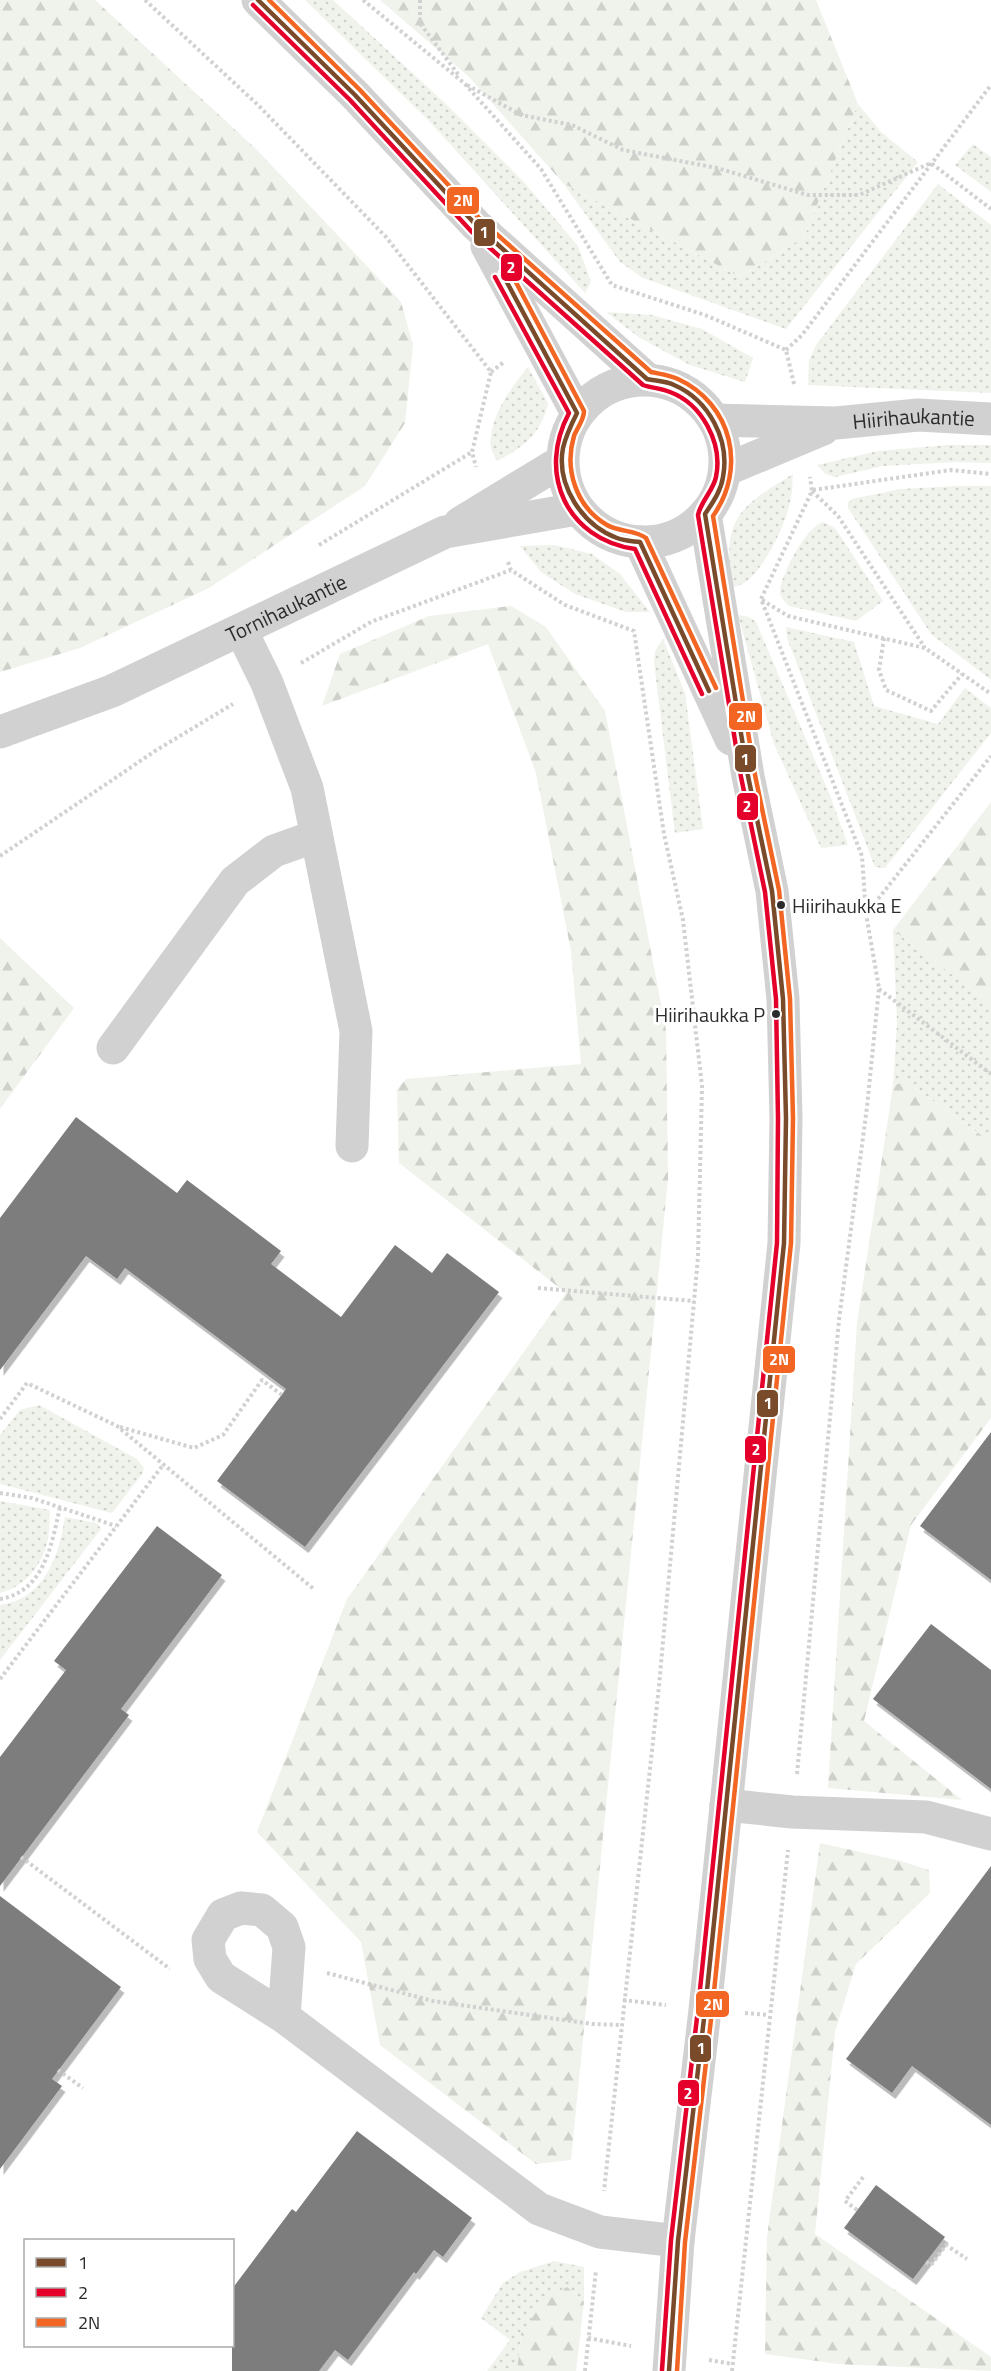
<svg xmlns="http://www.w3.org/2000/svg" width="991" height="2371" font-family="'Titillium Web',sans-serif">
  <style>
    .grass { fill: url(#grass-dots) }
    .forest { fill: url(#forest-firs) }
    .building { fill: #7d7d7d; filter: url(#shadow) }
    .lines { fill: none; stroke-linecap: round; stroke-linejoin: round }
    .path { stroke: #d1d1d1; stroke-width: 4; stroke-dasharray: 3 3; stroke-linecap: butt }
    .minor { stroke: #d1d1d1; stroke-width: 33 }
    .bus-1-casing { stroke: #fff; stroke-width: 9 }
    .bus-2-casing { stroke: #fff; stroke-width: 9 }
    .bus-3-casing { stroke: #fff; stroke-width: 9 }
    .bus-1 { stroke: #7a4b2a; stroke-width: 4.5 }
    .bus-2 { stroke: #e4002b; stroke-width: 4.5 }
    .bus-3 { stroke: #f26522; stroke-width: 4.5 }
    .bus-dot { fill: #2c2c2c; stroke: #fff; stroke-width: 2 }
    .labels { text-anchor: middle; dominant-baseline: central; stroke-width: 6; stroke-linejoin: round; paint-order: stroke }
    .bus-label { font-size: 20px; fill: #2c2c2c; stroke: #fff; text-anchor: start }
    .street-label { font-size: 21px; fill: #2c2c2c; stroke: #fff }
    .line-badge { stroke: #fff; stroke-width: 2 }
    .badge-label { font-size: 16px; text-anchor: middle; font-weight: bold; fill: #fff }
  </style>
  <defs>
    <pattern id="grass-dots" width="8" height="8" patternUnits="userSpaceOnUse" patternTransform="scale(1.5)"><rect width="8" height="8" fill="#f0f3eb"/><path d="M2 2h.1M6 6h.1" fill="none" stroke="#ced0ca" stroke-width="1.8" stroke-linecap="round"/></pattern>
    <pattern id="forest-firs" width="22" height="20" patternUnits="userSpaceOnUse" patternTransform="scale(1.5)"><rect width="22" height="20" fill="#f0f3eb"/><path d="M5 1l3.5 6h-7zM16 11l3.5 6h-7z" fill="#ced0ca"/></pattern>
    <filter id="shadow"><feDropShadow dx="3.5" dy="6" stdDeviation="0" flood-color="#0004"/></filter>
  </defs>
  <rect width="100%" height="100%" fill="#fff"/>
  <g class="grass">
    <path d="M305,0H333L446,104L523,181L578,246L591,282L585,293L430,122Z"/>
    <path d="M858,104L881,132L918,162L786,329L643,278L620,262L563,183L740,277L804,237Z"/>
    <path d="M973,144L991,157V192L955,165Z"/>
    <path d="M938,184L991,225V393L808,385L809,360L816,345Z"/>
    <path d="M606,312L652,315L702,329L753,358L745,382L690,365L640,338Z"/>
    <path d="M528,367L548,403C542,433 523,448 497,461C495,457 492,452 491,448C487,420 512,386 528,367Z"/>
    <path d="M948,445H991V463L955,462L883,466L835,477L826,474L817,465L878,451Z"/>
    <path d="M793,474C792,481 793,490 791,497C788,521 764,570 744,583C740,585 735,587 731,588C724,519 735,509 793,474Z"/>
    <path d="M957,486H991V680L931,634L848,508V503L852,499L901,489Z"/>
    <path d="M823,522L835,528L883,601L856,621L789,606C784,601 780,597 780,590C781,574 807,526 823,522Z"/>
    <path d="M554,545L592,554L620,574L650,612H626L575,594L541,572L520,546Z"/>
    <path d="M738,615L749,617L756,622L831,798L848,845L821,848L774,744Z"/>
    <path d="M786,627L854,642L874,706L938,724L965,688L991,708V733L885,868L875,867L787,638Z"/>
    <path d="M663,639L685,693L703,829L675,833L654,662L655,651Z"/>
    <path d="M893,930L991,1004V1142L905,1081L893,1086L897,1023Z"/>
    <path d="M39,1405L137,1459L144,1468L142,1474L112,1513L0,1484V1435L20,1410Z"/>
    <path d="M0,1501L50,1510C49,1521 50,1533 47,1543C42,1566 23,1588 0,1593Z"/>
    <path d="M65,1517L97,1523L101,1529L0,1660V1605C45,1599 59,1555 65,1517Z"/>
    <path d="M554,2261L584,2267V2302L567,2287L521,2334L517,2371H487L510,2340L481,2318L503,2283L520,2272Z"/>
  </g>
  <g class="forest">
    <path d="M0,0H95L257,150L401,302L413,345L405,423L365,486L209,588L80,648L0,672Z"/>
    <path d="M380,0H816L858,104L804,237L740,277L563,183L469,77Z"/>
    <path d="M511,606L546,627L605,711L666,1030L668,1179L571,2160L536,2164L380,2045L361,1942L257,1832L347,1599L566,1293L399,1163L397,1089L406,1079L581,1064L571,951L536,773L488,644L322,706L340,654L429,616Z"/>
    <path d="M991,802V1004L893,930Z"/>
    <path d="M0,938L74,1008L0,1109Z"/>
    <path d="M905,1081L991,1142V1418L911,1525L864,1721L962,1800L828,1788L857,1323L893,1086Z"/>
    <path d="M820,1843L901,1861L929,1870L930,1893L856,1964L835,2032L815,2234L991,2357V2371L838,2364L765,2354L767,2237Z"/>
    <path d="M567,2287L584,2302L576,2371H517L521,2334L546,2298Z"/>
  </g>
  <g class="building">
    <path d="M76,1117L177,1193L187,1180L281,1251L271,1264L341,1317L395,1245L432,1273L447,1253L499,1292L305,1547L217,1481L286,1389L125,1268L117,1279L86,1256L0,1370V1218Z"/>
    <path d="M991,1432V1580L920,1526Z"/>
    <path d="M157,1526L222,1575L121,1709L129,1715L0,1886V1757L66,1670L54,1661Z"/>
    <path d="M931,1624L991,1670V1789L873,1699Z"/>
    <path d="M991,1866V2125L912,2066L892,2093L846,2059Z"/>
    <path d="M0,1896L121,1987L52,2079L62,2086L0,2169Z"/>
    <path d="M357,2131L472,2218L443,2257L434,2250L416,2274L414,2272L348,2360L335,2350L319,2371H232V2289L292,2209L296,2212Z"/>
    <path d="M876,2185L945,2237L913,2279L844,2228Z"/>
  </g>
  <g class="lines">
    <g class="path">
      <path d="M145,0L258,105L386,237L491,372L472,452L476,467"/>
      <path d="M363,0L464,83L541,169L612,285L705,315L786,350L794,384"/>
      <path d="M420,0V23L460,77"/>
      <path d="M467,85L521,115L572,125L623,150L717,168L808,195H859L931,163L991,209"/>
      <path d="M786,350L802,335L991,85"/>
      <path d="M491,372L504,362"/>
      <path d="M813,490L951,470L991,474"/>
      <path d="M812,491L838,516L925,648"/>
      <path d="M319,545L472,452"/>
      <path d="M508,562L511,570L565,605L634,631L664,834L683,920L702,1086L698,1257L659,1686L604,2191"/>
      <path d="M762,600L788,616L925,648L991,694"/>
      <path d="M884,638L879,670L886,690L931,711L962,674"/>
      <path d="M301,663L371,622L511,570"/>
      <path d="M0,856L155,751L233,704"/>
      <path d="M867,913L991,756"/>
      <path d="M879,989L991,1074"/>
      <path d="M538,1288L694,1301"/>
      <path d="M0,1419L27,1383L117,1426L315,1590"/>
      <path d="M120,1427L194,1448L223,1435L262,1380L282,1395"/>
      <path d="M0,1493L32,1498L116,1526"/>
      <path d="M0,1599C44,1592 52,1544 60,1507"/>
      <path d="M0,1679L163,1465"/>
      <path d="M797,1774L839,1320L867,1107L879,988L866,914L862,856L761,599L812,491L810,477"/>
      <path d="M21,1857L170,1969"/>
      <path d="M327,1973L433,2001L592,2024L621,2025"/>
      <path d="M623,2000L666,2005"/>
      <path d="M745,2013L768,2015"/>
      <path d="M58,2070L83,2088"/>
      <path d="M857,2210L845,2201L864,2176"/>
      <path d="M926,2262L931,2265L946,2245L967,2259"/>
      <path d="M588,2338L631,2346"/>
      <path d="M709,2360L732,2364"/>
      <path d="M585,2371L596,2270"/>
      <path d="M732,2371L788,1850"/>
    </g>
    <g class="minor">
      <path d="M258,0L355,95L476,225L647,379"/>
      <path d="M487,246L577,413"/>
      <circle cx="644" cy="461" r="81"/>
      <path id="s1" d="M714,420L836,423L918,415L991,419"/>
      <path d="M725,470L823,429"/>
      <path d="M460,523L562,461"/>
      <path d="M640,542L731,739"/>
      <path d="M241,630L267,683L307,788L356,1031L352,1146"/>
      <path id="s2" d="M0,732L112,691L445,532L577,509"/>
      <path d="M113,1048L235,881L274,851L316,836"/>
      <path d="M726,1805L792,1812L926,1817L991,1834"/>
      <path d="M284,2017L289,1947L282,1927L262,1910L241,1908L223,1915L208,1940L210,1959L221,1977L284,2017L539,2209L600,2232L678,2241"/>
      <path d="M669,2371L678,2241L705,2010L784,1243L786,1118L783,999L772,891L748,776L705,514"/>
    </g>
    <defs>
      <g id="bus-1">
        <path d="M258,0L355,95L476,225L647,379C656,381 666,381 674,385C709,400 730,440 723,477C721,491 713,502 705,514L748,776L772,891L783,999L786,1118L784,1243L705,2010L678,2241L669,2371"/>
        <path d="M502,273L577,413C571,425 566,435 563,448C556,485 582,525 617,538C624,541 632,541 640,542L709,691"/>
      </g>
      <g id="bus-2">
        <path d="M253,5L350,100L471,231L643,385C651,388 661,388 670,392C702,404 723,443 716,477C713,491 701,501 698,515L741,777L765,892L776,999L778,1118L777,1243L698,2009L671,2240L662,2370"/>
        <path d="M495,277L569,413C537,473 566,539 635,549L702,694"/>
      </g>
      <g id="bus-3">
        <path d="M269,0L360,90L481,220L651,372C660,374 669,375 678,379C732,404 747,468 713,516L755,775L779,890L790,999L793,1118L791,1243L712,2011L685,2242L677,2371"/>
        <path d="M509,269L584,411C584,420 577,428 574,436C564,469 576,507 607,525C619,532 636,530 646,538L716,688"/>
      </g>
    </defs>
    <use href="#bus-1" class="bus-1-casing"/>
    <use href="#bus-2" class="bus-2-casing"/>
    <use href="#bus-3" class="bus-3-casing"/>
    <use href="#bus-1" class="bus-1"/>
    <use href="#bus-2" class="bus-2"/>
    <use href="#bus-3" class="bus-3"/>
  </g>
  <g class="bus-dot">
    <circle cx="781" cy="905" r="5"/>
    <circle cx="776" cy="1014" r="5"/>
  </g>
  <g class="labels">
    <g class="bus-label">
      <text x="792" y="905">Hiirihaukka E</text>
      <text x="765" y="1014" text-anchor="end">Hiirihaukka P</text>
    </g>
    <g class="street-label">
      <text stroke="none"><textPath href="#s1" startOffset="200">Hiirihaukantie</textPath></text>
      <text stroke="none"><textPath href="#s2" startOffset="312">Tornihaukantie</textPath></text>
    </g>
  </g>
  <g class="line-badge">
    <rect x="446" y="186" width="34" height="29" rx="6" fill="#f26522"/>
    <rect x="473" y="218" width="23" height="29" rx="6" fill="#7a4b2a"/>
    <rect x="500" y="253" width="23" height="29" rx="6" fill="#e4002b"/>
    <rect x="728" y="702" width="35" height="29" rx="6" fill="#f26522"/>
    <rect x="734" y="744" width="23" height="29" rx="6" fill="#7a4b2a"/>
    <rect x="736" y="792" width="23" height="29" rx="6" fill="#e4002b"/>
    <rect x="762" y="1345" width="34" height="29" rx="6" fill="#f26522"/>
    <rect x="756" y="1389" width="23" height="29" rx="6" fill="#7a4b2a"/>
    <rect x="744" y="1435" width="23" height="29" rx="6" fill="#e4002b"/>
    <rect x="695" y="1990" width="35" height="28" rx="6" fill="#f26522"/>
    <rect x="689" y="2034" width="23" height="29" rx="6" fill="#7a4b2a"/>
    <rect x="677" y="2079" width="23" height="28" rx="6" fill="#e4002b"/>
  </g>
  <g class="badge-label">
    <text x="463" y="206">2N</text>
    <text x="484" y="238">1</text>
    <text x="511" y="273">2</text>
    <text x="746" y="722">2N</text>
    <text x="745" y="765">1</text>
    <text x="747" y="812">2</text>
    <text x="779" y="1365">2N</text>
    <text x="768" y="1409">1</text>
    <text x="756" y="1455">2</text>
    <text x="713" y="2010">2N</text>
    <text x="701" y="2054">1</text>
    <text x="688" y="2099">2</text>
  </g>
  <rect x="24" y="2239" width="210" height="108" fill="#ffffff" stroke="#ababab" stroke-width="1.5"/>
  <rect x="36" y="2258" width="30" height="9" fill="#7a4b2a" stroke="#ababab" stroke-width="1.5"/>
  <text x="78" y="2269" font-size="18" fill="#2c2c2c">1</text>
  <rect x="36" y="2288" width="30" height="9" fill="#e4002b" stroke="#ababab" stroke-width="1.5"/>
  <text x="78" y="2299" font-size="18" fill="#2c2c2c">2</text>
  <rect x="36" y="2318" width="30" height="9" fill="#f26522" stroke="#ababab" stroke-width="1.5"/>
  <text x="78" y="2329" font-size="18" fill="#2c2c2c">2N</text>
</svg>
